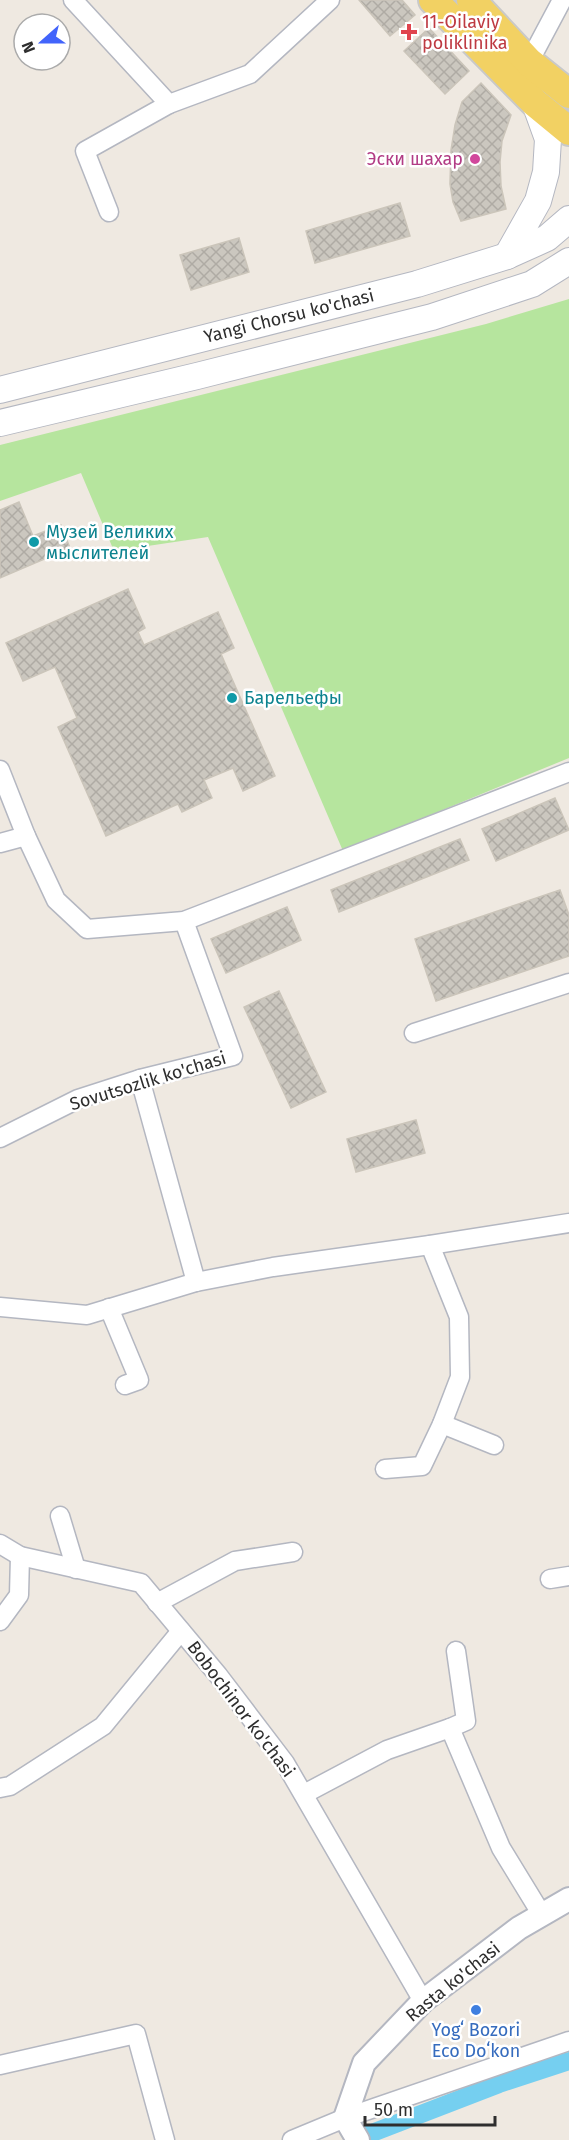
<svg xmlns="http://www.w3.org/2000/svg" width="569" height="2140" font-family="'Fira Sans',sans-serif">
  <style>
    .grass { fill: #b6e59e }
    .lines { fill: none; stroke-linecap: round; stroke-linejoin: round }
    .canal { stroke: #75cff0; stroke-width: 18 }
    .building { fill: url(#building-cross-hatch); stroke: #cbc5ba; stroke-width: 1.5 }
    .minor-casing { stroke: #b4b7c1; stroke-width: 21 }
    .tertiary-casing { stroke: #b4b7c1; stroke-width: 26 }
    .secondary-casing { stroke: #b4b7c1; stroke-width: 28 }
    .primary-casing { stroke: #c9c9c9; stroke-width: 32 }
    .minor { stroke: #fff; stroke-width: 18 }
    .tertiary { stroke: #fff; stroke-width: 22 }
    .secondary { stroke: #fff; stroke-width: 26 }
    .primary { stroke: #f2d163; stroke-width: 28 }
    .health-dot { fill: #e0444e; stroke: #fff; stroke-width: 2 }
    .hotel-dot { fill: #d1479c; stroke: #fff; stroke-width: 2 }
    .culture-dot { fill: #0f9aa8; stroke: #fff; stroke-width: 2 }
    .shop-dot { fill: #3f7fe0; stroke: #fff; stroke-width: 2 }
    .labels { text-anchor: middle; dominant-baseline: central; stroke-width: 5; stroke-linejoin: round; paint-order: stroke }
    .health-label { font-size: 18px; fill: #be3a42; stroke: #fff; text-anchor: start }
    .hotel-label { font-size: 18px; fill: #b23c85; stroke: #fff; text-anchor: end }
    .street-label { font-size: 18px; fill: #2e2e2e; stroke: #fff }
    .culture-label { font-size: 18px; fill: #0d838f; stroke: #fff; text-anchor: start }
    .shop-label { font-size: 18px; fill: #366cbe; stroke: #fff }
  </style>
  <defs>
    <pattern id="building-cross-hatch" width="8" height="8" patternUnits="userSpaceOnUse" patternTransform="scale(1.5)"><rect width="8" height="8" fill="#cbc7bf"/><path d="M0 0l8 8M0 8l8-8" fill="none" stroke="#afaba4"/></pattern>
  </defs>
  <rect width="100%" height="100%" fill="#efe9e1"/>
  <path class="grass" d="M569,299V758L343,851L208,537L114,551L81,473L0,501V445L486,324Z"/>
  <g class="lines">
    <path class="canal" d="M354,2140L499,2084L569,2061"/>
  </g>
  <g class="building">
    <path d="M359,0H402L415,15L390,36Z"/>
    <path d="M429,28L469,71L445,94L404,51Z"/>
    <path d="M481,83L511,115L502,141L500,162L501,186L506,209L461,221L453,202L450,184L451,150L455,125L462,102Z"/>
    <path d="M400,203L410,236L315,263L306,231Z"/>
    <path d="M239,238L249,272L191,290L180,255Z"/>
    <path d="M19,502L33,536L61,525L70,548L0,578V510Z"/>
    <path d="M128,589L145,628L138,632L144,645L218,612L234,648L221,654L275,776L243,791L233,768L204,780L212,798L182,812L178,804L106,836L58,727L77,718L55,667L23,681L6,643Z"/>
    <path d="M555,798L569,830L496,861L482,829Z"/>
    <path d="M460,839L469,860L339,912L331,890Z"/>
    <path d="M560,890L569,915V956L436,1001L415,939Z"/>
    <path d="M287,907L301,940L226,973L211,939Z"/>
    <path d="M279,991L326,1092L291,1108L244,1007Z"/>
    <path d="M416,1120L425,1153L356,1172L347,1139Z"/>
  </g>
  <g class="lines">
    <defs>
      <g id="minor">
        <path d="M73,0L169,104L250,74L330,0"/>
        <path d="M529,62L562,0"/>
        <path d="M109,212L85,151L169,104"/>
        <path d="M0,770L26,836L56,900L87,929L184,921L569,772"/>
        <path d="M0,843L26,836"/>
        <path d="M414,1033L569,983"/>
        <path d="M140,1079L196,1282"/>
        <path d="M0,1138L78,1099L140,1079L233,1056L184,921"/>
        <path d="M0,1307L87,1315L196,1282L273,1267L430,1245L569,1223"/>
        <path d="M109,1308L139,1380L125,1385"/>
        <path d="M442,1424L494,1445"/>
        <path d="M385,1469L422,1466L442,1424L460,1377L459,1317L430,1245"/>
        <path d="M60,1516L76,1569"/>
        <path d="M0,1544L20,1556L141,1583L218,1675L285,1763L423,2001"/>
        <path d="M550,1579L569,1576"/>
        <path d="M157,1603L235,1561L293,1552"/>
        <path d="M0,1621L19,1595L20,1556"/>
        <path d="M456,1651L466,1721L450,1728L501,1848L542,1915"/>
        <path d="M0,1788L10,1786L103,1726L181,1631"/>
        <path d="M304,1794L387,1750L450,1728"/>
        <path d="M0,2065L136,2034L165,2140"/>
        <path d="M292,2140L345,2118L569,2041"/>
      </g>
      <path id="tertiary" d="M358,2140L345,2118L364,2063L423,2001L519,1928L569,1899"/>
      <g id="secondary">
        <path d="M507,256L538,201L546,172L548,139L535,103"/>
        <path d="M0,390L417,284L507,256L547,238L569,219"/>
        <path d="M0,423L197,376L432,317L532,284L569,261"/>
      </g>
      <g id="primary">
        <path d="M433,0L535,103L569,131"/>
        <path d="M471,0L529,62L569,94"/>
      </g>
    </defs>
    <use href="#minor" class="minor-casing"/>
    <use href="#tertiary" class="tertiary-casing"/>
    <use href="#secondary" class="secondary-casing"/>
    <use href="#primary" class="primary-casing"/>
    <use href="#minor" class="minor"/>
    <use href="#tertiary" class="tertiary"/>
    <use href="#secondary" class="secondary"/>
    <use href="#primary" class="primary"/>
  </g>
  <path class="health-dot" d="M406 23h6v6h6v6h-6v6h-6v-6h-6v-6h6z"/>
  <circle class="hotel-dot" cx="475" cy="159" r="6"/>
  <g class="culture-dot">
    <circle cx="34" cy="542" r="6"/>
    <circle cx="232" cy="698" r="6"/>
  </g>
  <circle class="shop-dot" cx="476" cy="2010" r="6"/>
  <g class="labels">
    <g class="health-label">
      <text x="422" y="22">11-Oilaviy<tspan x="422" dy="21">poliklinika</tspan></text>
    </g>
    <g class="hotel-label">
      <text x="463" y="159">Эски шахар</text>
    </g>
    <g class="street-label">
      <text transform="translate(289 316) rotate(-14)">Yangi Chorsu ko'chasi</text>
      <text transform="translate(148 1081) rotate(-17)">Sovutsozlik ko'chasi</text>
      <text transform="translate(241 1709) rotate(53)">Bobochinor ko'chasi</text>
      <text transform="translate(453 1982) rotate(-39)">Rasta ko'chasi</text>
    </g>
    <g class="culture-label">
      <text x="46" y="532">Музей Великих<tspan x="46" dy="21">мыслителей</tspan></text>
      <text x="244" y="698">Барельефы</text>
    </g>
    <g class="shop-label">
      <text x="476" y="2030">Yogʻ Bozori<tspan x="476" dy="21">Eco Doʻkon</tspan></text>
    </g>
  </g>
  <g transform="translate(42 42) rotate(249)"><circle r="28" fill="#ffffff" stroke="#ababab" stroke-width="1.5"/>
  <path d="M0-4.5L10 22L0 15L-10 22Z" fill="#4264fb"/>
  <text y="-9" font-size="16" font-weight="bold" text-anchor="middle" fill="#2e2e2e">N</text>
  </g>
  <path d="M365 2116v9h130v-9" fill="none" stroke="#2e2e2e" stroke-width="3"/>
  <text x="374" y="2116" font-size="18" fill="#2e2e2e" stroke="#ffffff" stroke-width="4.5" paint-order="stroke">50 m</text>
</svg>
